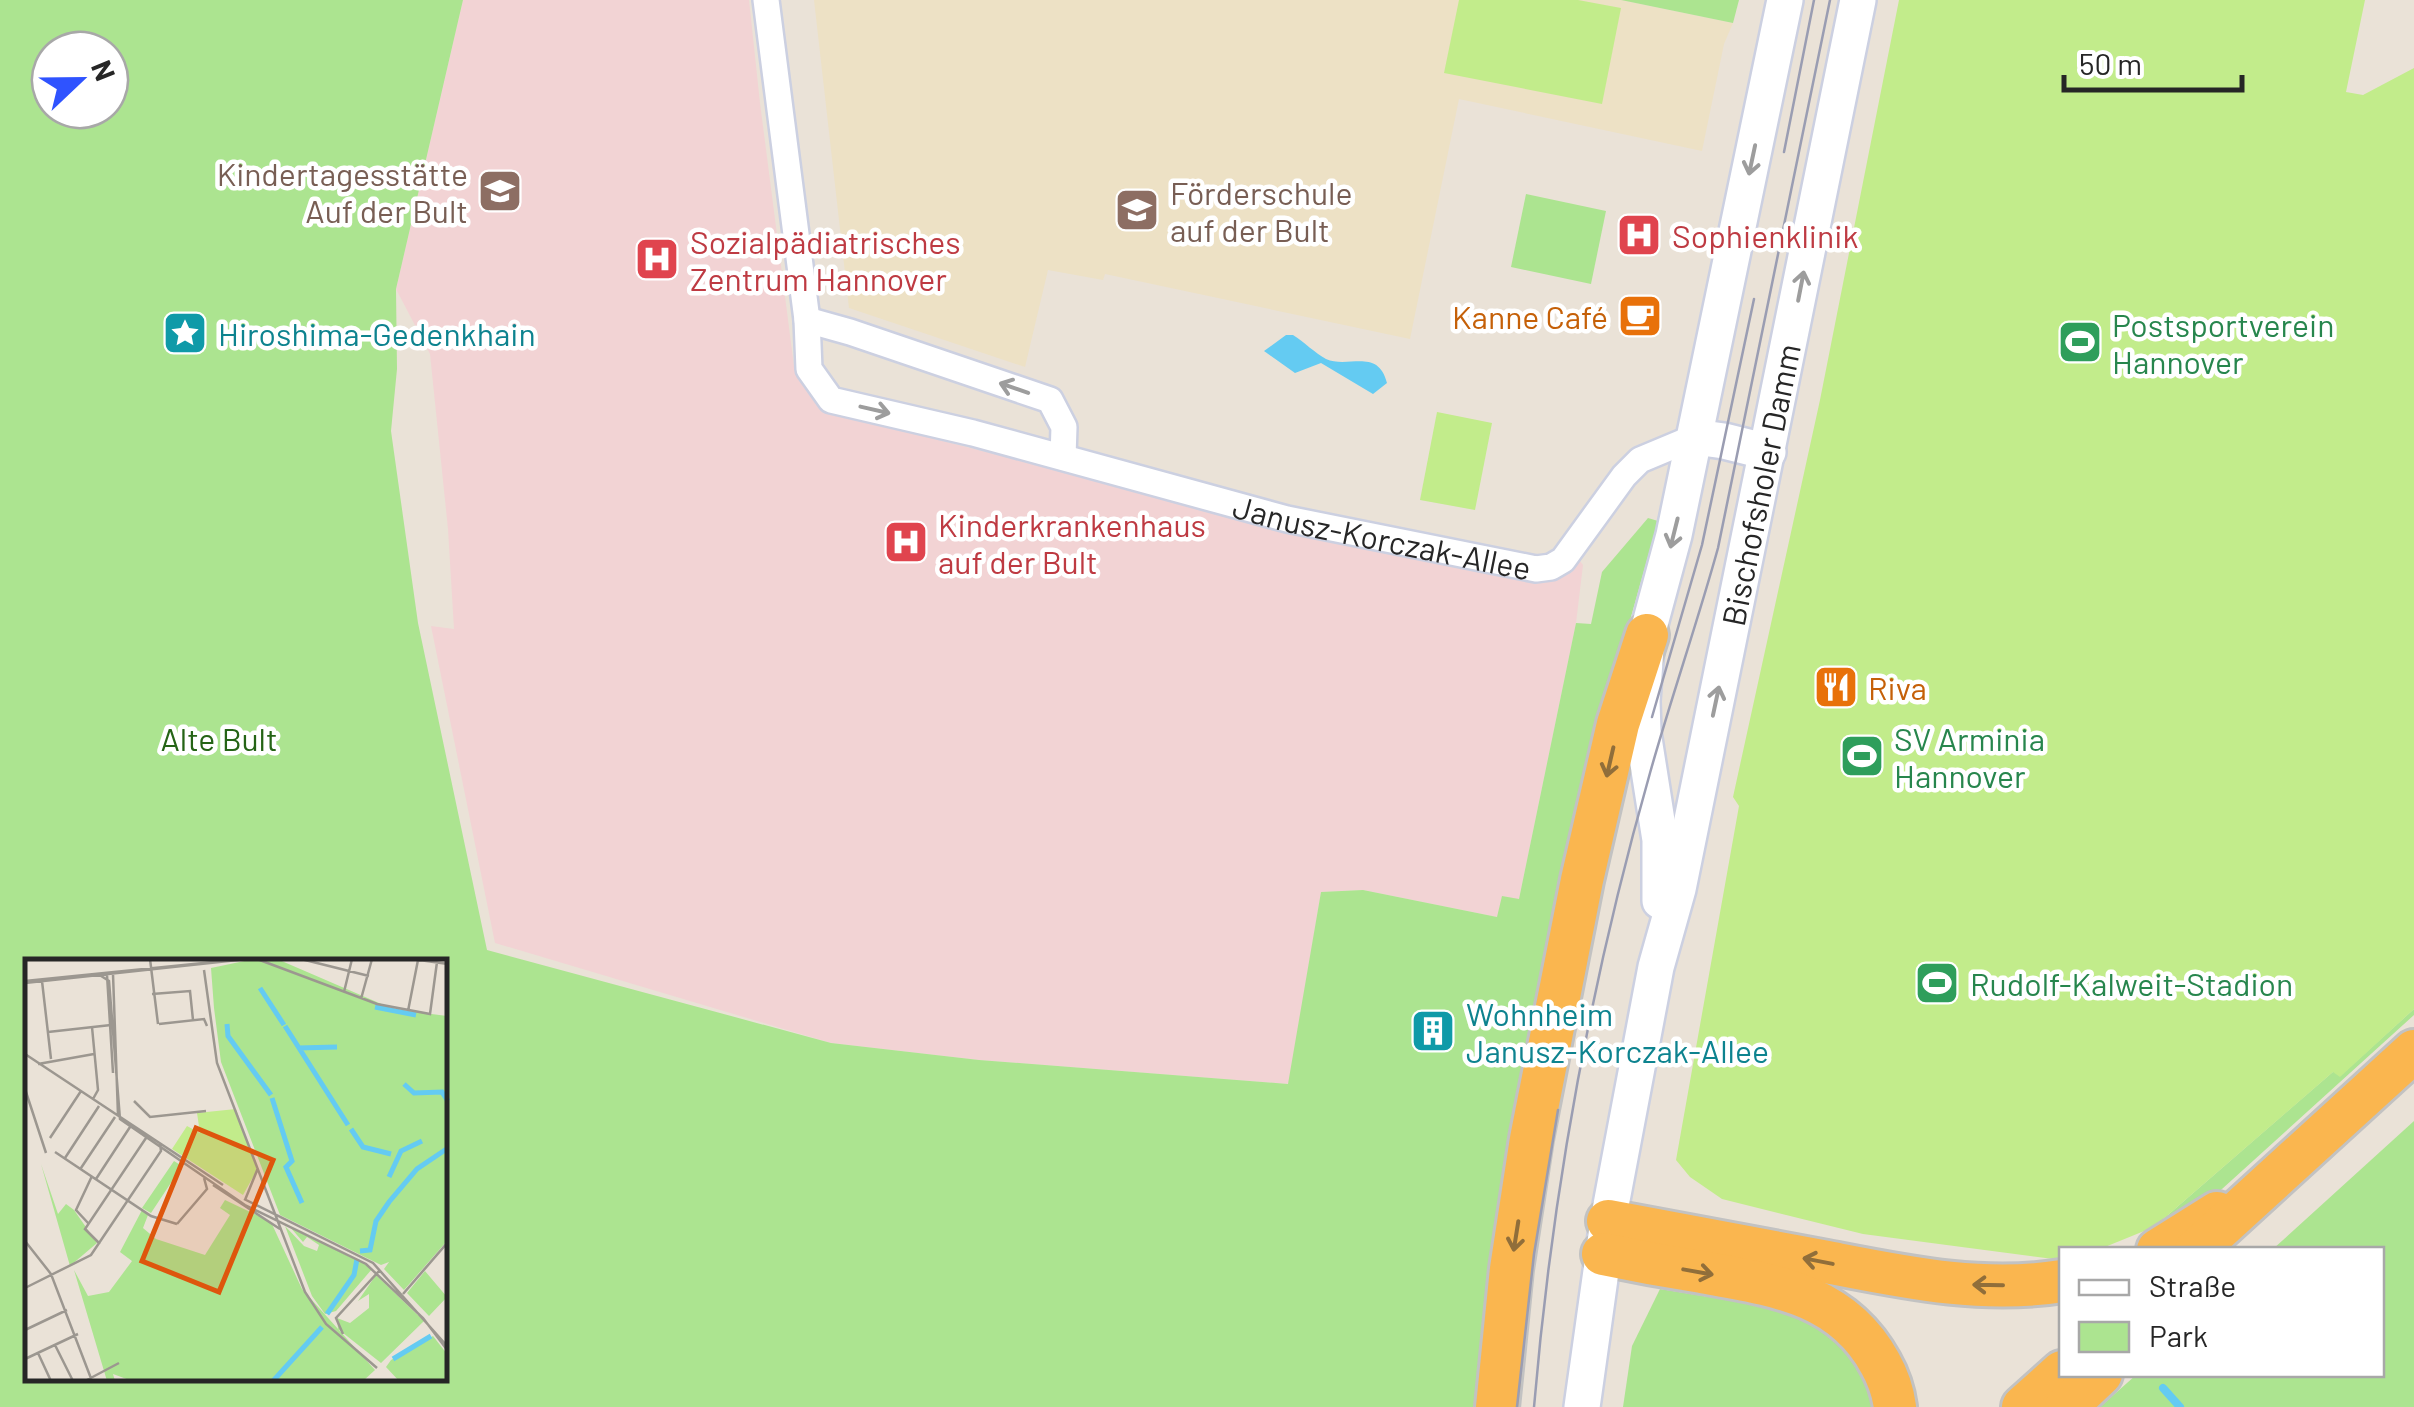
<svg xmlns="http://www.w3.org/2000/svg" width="2414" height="1407" font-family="Barlow,sans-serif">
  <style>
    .education { fill: #ede1c5 }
    .medical { fill: #f2d3d4 }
    .green { fill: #ace490; fill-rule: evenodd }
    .pitch { fill: #c2ec8b }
    .water { fill: #64cbf2 }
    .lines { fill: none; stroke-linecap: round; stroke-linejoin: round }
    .stream { stroke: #64cbf2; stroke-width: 8 }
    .minor-casing { stroke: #ccd0e1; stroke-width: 30 }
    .secondary-casing { stroke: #ccd0e1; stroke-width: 40 }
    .trunk-casing { stroke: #c2c2c2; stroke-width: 48 }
    .minor { stroke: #fff; stroke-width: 25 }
    .secondary { stroke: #fff; stroke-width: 35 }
    .trunk { stroke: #fab64f; stroke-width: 42 }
    .tram { stroke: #9a9db2; stroke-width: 2.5 }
    .oneway { stroke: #9d9d9d }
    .oneway2 { stroke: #906e3a }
    .labels { text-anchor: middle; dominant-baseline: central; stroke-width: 9; stroke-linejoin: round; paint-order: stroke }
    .education-label { font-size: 32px; fill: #785e54; stroke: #fff; text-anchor: end }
    .health-label { font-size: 32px; fill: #be3a42; stroke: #fff; text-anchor: start }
    .food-label { font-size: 32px; fill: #c56008; stroke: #fff; text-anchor: end }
    .leisure-label { font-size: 32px; fill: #27864d; stroke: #fff; text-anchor: start }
    .culture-label { font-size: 32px; fill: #0d838f; stroke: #fff; text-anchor: start }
    .street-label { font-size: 32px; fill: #262626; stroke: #fff }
    .park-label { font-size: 32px; fill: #256416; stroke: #fff }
    .inset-river { fill: none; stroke: #64cbf2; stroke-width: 5 }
    .inset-road { fill: none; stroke: #9c9790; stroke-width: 2.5 }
    .view { fill: #de560d; fill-opacity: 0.15; stroke: #de560d; stroke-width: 5 }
    .inset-edge { fill: none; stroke: #262626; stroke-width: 5 }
  </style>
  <rect width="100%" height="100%" fill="#eae2d7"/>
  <path class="education" d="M814,0H1621L1733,23L1724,44L1702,151L1459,99L1410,339L1105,274L1103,280L1048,270L1025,367L849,308Z"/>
  <path class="medical" d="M463,0H749L760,103L794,366L828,412L1286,528L1534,575L1575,555L1583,565L1576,623L1519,899L1497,917L1363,890L1321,892L1289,1084L979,1060L831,1043L495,943L431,626L454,629L448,529L430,354L396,289Z"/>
  <g class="green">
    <path d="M0,0H463L396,289L397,369L391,431L418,623L487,950L831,1043L979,1060L1288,1084L1321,892L1363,890L1497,917L1502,896L1519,899L1576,623L1591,624L1602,572L1648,518L1658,521L1627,631L1598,710L1513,1143L1478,1407H0ZM50,50H110V110H50ZM28,962H445V1380H28Z"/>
    <path d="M1621,0H1739L1733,23Z"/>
    <path d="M1526,194L1606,211L1591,284L1511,267Z"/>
    <path d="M2414,1009V1015L2201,1208L2154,1227L2334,1071L2340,1076Z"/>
    <path d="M2414,1121V1407H2100L2136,1375L2382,1374V1250L2273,1249Z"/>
    <path d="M1660,1289L1813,1314L1839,1329L1883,1407H1623L1632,1346Z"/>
  </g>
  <g class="pitch">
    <path d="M1459,0H1578L1621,8L1602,104L1444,73Z"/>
    <path d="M1899,0H2365L2346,92L2363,95L2414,68V1009L2340,1077L2333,1072L2154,1227L2100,1249L2062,1250L2061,1260L1863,1234L1722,1199L1690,1177L1676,1160L1739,806L1733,797L1820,400Z"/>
    <path d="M1437,412L1492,423L1475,510L1420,500Z"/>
  </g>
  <path class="water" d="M1286,335H1293C1304,342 1315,353 1326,359C1348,369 1378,347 1387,383L1373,394L1321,363L1295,373L1264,351Z"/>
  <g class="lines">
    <path class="stream" d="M2163,1388L2180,1407"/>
    <defs>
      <g id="minor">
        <path id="s1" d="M766,0L807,320L809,369L831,400L973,433L1287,519L1536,569L1551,567L1563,560L1624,476L1640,460L1695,437"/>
        <path d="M807,320L850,332L1050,400L1064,427L1063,457"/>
      </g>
      <g id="secondary">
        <path d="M1695,437L1724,441L1768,452"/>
        <path d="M1660,901V840L1643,732L1642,701L1647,635L1674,535L1785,0"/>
        <path id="s2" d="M1582,1407L1608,1221L1656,967L1678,889L1858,0"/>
      </g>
      <g id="trunk">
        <path d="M1608,1221C1681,1235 1754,1249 1827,1262C1904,1277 1983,1294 2062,1281"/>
        <path d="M2158,1250L2217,1213"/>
        <path d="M2196,1250L2414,1051"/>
        <path d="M1603,1254C1636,1261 1669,1267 1702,1272C1773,1285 1842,1293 1880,1363C1888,1377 1893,1392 1895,1407"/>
        <path d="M1497,1407L1511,1269L1531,1139L1582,880L1618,724L1647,635"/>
        <path d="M2023,1407L2062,1372"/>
        <path d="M2066,1407L2101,1374"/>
      </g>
    </defs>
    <use href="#minor" class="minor-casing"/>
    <use href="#secondary" class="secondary-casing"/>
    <use href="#trunk" class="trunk-casing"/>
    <use href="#minor" class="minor"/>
    <use href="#secondary" class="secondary"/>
    <use href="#trunk" class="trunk"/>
    <g class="tram">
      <path d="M1784,152L1814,0"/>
      <path d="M1652,717L1702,545L1754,299"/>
      <path d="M1517,1407L1534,1254L1558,1110"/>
      <path d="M1534,1407C1552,1193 1591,980 1650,773C1671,698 1697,624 1718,548L1830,0"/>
    </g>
  </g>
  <defs><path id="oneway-shaft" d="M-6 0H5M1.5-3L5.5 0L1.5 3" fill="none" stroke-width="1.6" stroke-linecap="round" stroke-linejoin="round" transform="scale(2.5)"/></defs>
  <g class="oneway">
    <use href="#oneway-shaft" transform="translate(1752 160) rotate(102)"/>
    <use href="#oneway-shaft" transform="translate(1801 286) rotate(-79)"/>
    <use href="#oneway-shaft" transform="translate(1014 388) rotate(-161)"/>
    <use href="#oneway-shaft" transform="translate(875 410) rotate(13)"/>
    <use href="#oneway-shaft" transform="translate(1674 533) rotate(104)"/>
    <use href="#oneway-shaft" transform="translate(1716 701) rotate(-78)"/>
  </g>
  <g class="oneway2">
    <use href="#oneway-shaft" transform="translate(1610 762) rotate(103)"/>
    <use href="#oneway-shaft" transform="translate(1516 1236) rotate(99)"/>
    <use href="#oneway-shaft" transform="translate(1818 1261) rotate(-169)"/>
    <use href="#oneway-shaft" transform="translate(1698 1272) rotate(10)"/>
    <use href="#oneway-shaft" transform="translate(1988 1285) rotate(-179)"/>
  </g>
  <defs>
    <symbol id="school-square" viewBox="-11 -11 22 22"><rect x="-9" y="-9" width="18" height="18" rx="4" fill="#8d6e63" stroke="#fff"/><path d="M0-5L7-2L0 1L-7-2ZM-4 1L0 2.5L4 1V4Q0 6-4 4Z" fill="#fff"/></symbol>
    <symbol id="hospital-square" viewBox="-11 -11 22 22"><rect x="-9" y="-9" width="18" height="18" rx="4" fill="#e0444e" stroke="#fff"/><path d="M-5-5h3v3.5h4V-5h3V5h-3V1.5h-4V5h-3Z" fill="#fff"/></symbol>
    <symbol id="cafe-square" viewBox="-11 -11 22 22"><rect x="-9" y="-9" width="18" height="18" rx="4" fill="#e8710a" stroke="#fff"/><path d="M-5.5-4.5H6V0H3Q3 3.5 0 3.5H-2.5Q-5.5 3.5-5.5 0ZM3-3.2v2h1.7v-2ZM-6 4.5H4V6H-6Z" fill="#fff"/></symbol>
    <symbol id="sight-square" viewBox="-11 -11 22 22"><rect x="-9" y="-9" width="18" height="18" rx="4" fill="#0f9aa8" stroke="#fff"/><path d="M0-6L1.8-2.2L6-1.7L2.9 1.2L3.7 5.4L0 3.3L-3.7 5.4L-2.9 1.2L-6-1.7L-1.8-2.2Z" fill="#fff"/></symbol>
    <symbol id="stadium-square" viewBox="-11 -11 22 22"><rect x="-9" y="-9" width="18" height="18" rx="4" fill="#2e9e5b" stroke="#fff"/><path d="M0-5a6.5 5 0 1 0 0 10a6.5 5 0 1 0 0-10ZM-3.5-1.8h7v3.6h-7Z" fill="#fff"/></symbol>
    <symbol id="restaurant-square" viewBox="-11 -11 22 22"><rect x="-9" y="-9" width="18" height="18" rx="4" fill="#e8710a" stroke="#fff"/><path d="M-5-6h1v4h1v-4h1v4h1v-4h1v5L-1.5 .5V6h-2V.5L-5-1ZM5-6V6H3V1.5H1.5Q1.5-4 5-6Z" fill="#fff"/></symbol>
    <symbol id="building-square" viewBox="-11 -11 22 22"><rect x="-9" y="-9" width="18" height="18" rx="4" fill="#0f9aa8" stroke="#fff"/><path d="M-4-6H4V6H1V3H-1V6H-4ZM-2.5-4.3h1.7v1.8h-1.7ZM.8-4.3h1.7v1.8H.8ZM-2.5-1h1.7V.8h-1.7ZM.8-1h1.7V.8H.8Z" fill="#fff"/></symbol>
  </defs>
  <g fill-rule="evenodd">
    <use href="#school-square" x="475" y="166" width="50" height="50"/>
    <use href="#school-square" x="1112" y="185" width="50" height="50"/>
    <use href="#hospital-square" x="1614" y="210" width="50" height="50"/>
    <use href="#hospital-square" x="632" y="234" width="50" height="50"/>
    <use href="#cafe-square" x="1615" y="291" width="50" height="50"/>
    <use href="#sight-square" x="160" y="308" width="50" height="50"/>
    <use href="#stadium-square" x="2055" y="317" width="50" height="50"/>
    <use href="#hospital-square" x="881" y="517" width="50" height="50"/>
    <use href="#restaurant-square" x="1811" y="662" width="50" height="50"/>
    <use href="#stadium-square" x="1837" y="731" width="50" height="50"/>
    <use href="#stadium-square" x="1912" y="958" width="50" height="50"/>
    <use href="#building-square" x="1408" y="1006" width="50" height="50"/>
  </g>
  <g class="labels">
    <g class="education-label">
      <text x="468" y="173">Kindertagesstätte<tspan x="468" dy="37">Auf der Bult</tspan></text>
      <text x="1170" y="192" text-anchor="start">Förderschule<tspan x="1170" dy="37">auf der Bult</tspan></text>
    </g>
    <g class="health-label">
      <text x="1672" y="235">Sophienklinik</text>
      <text x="690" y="241">Sozialpädiatrisches<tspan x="690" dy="37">Zentrum Hannover</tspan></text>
      <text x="938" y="524">Kinderkrankenhaus<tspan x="938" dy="37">auf der Bult</tspan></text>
    </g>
    <g class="food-label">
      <text x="1608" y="316">Kanne Café</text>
      <text x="1868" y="687" text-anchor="start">Riva</text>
    </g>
    <g class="leisure-label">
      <text x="2112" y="324">Postsportverein<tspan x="2112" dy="37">Hannover</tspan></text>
      <text x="1894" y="738">SV Arminia<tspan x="1894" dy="37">Hannover</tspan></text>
      <text x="1970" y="983">Rudolf-Kalweit-Stadion</text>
    </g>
    <g class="culture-label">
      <text x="218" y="333">Hiroshima-Gedenkhain</text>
      <text x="1466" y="1013">Wohnheim<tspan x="1466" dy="37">Janusz-Korczak-Allee</tspan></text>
    </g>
    <g class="street-label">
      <text stroke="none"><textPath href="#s2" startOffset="940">Bischofsholer Damm</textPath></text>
      <text stroke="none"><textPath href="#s1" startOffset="978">Janusz-Korczak-Allee</textPath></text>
    </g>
    <g class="park-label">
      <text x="219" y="738">Alte Bult</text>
    </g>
  </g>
  <g transform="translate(25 959)">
    <rect width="422" height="422" fill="#eae2d7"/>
    <path d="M229,0H252L368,50L422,57V282L379,331L359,310L364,303L356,306L255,256L196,103L189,49L186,9ZM149,202L157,207L126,254L117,249ZM16,205L33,255L41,245L49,251L72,284L45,307ZM200,241L246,263L277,330L350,411L338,422H107L88,415L90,422H82L49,311L63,337L84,333L107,302L95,293L117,251L123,256L118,269L131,280L180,296L205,256L195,249ZM260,267L279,287L292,292L294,286L282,278L278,283L265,268L327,299L298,294L331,299L347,310L311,352L300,355L287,337ZM400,312L422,338L404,357L382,334ZM351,316L399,362L356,404L313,370L312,359L325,364L344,349V335L333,342ZM408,377L422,395V422H374L361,408L366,401Z" fill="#ace490"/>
    <path d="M211,150L232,211L218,236L147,190L162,167L175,174L172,154Z" fill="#c2ec8b"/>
    <path class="inset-river" d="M235,29L259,66M350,48L391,56M202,65L203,77L246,136M260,67L323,166M273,89L312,88M379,125L389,134L417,133L423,142M247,139L267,202L261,208L277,244M326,170L338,188L366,195M364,218L376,192L397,182M335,292L345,291L351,262L364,243L392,210L423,189M302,355L329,316L332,300M368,400L406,377M248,422L297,368"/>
    <path class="inset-road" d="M125,0L133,65M232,0L352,45L405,55L412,3M276,0L344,17M387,0L423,5M390,0L423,5M179,11L192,104L280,333L301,365L352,409M73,15L84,22L95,160L220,246L341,305L398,359L423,392M88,15L93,156M82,16L88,114M0,22L218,0M17,22L26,100M0,24L222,0M319,33L327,0M127,35L165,32L168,61M336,40L347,0M383,52L393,1M134,65L179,60L182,67M67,68L73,131L68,140M23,73L86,66M0,95L198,226M13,105L69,95M0,130L21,194M109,142L125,158L181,152M25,179L56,132M30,193L126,257L152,265M40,199L74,147M56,209L90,158M71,220L105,168M188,226L255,270M219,240L348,304L423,388M220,241L233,209M64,265L51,251L67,217M152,265L182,230L179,219M0,282L26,315L67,422M75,285L60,270L121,179M0,329L66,296L136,192L135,184M378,335L423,283M0,371L42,351M318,375L311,359L355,311M30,386L48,422M13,394L26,422M0,400L53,375M60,422L94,404"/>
    <path class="view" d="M171,169L248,201L194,333L117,302Z"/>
    <rect width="422" height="422" class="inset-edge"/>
  </g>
  <rect x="2059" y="1247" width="325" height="130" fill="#ffffff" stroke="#a8a8a8" stroke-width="2.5"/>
  <rect x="2079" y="1280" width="50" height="15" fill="#ffffff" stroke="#a8a8a8" stroke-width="2.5"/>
  <text x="2149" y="1297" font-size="30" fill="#262626">Straße</text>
  <rect x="2079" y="1322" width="50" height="30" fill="#ace490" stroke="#a8a8a8" stroke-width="2.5"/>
  <text x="2149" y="1347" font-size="30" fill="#262626">Park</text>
  <g transform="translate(80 80) rotate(68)"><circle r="48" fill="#ffffff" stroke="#a8a8a8" stroke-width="2.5"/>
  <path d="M0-8L18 38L0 25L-18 38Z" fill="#2f53ff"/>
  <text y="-15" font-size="28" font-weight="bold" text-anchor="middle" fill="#262626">N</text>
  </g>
  <path d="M2064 75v15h178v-15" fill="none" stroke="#262626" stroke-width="5"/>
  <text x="2079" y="75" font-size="30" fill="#262626" stroke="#ffffff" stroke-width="8" paint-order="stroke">50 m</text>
</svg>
